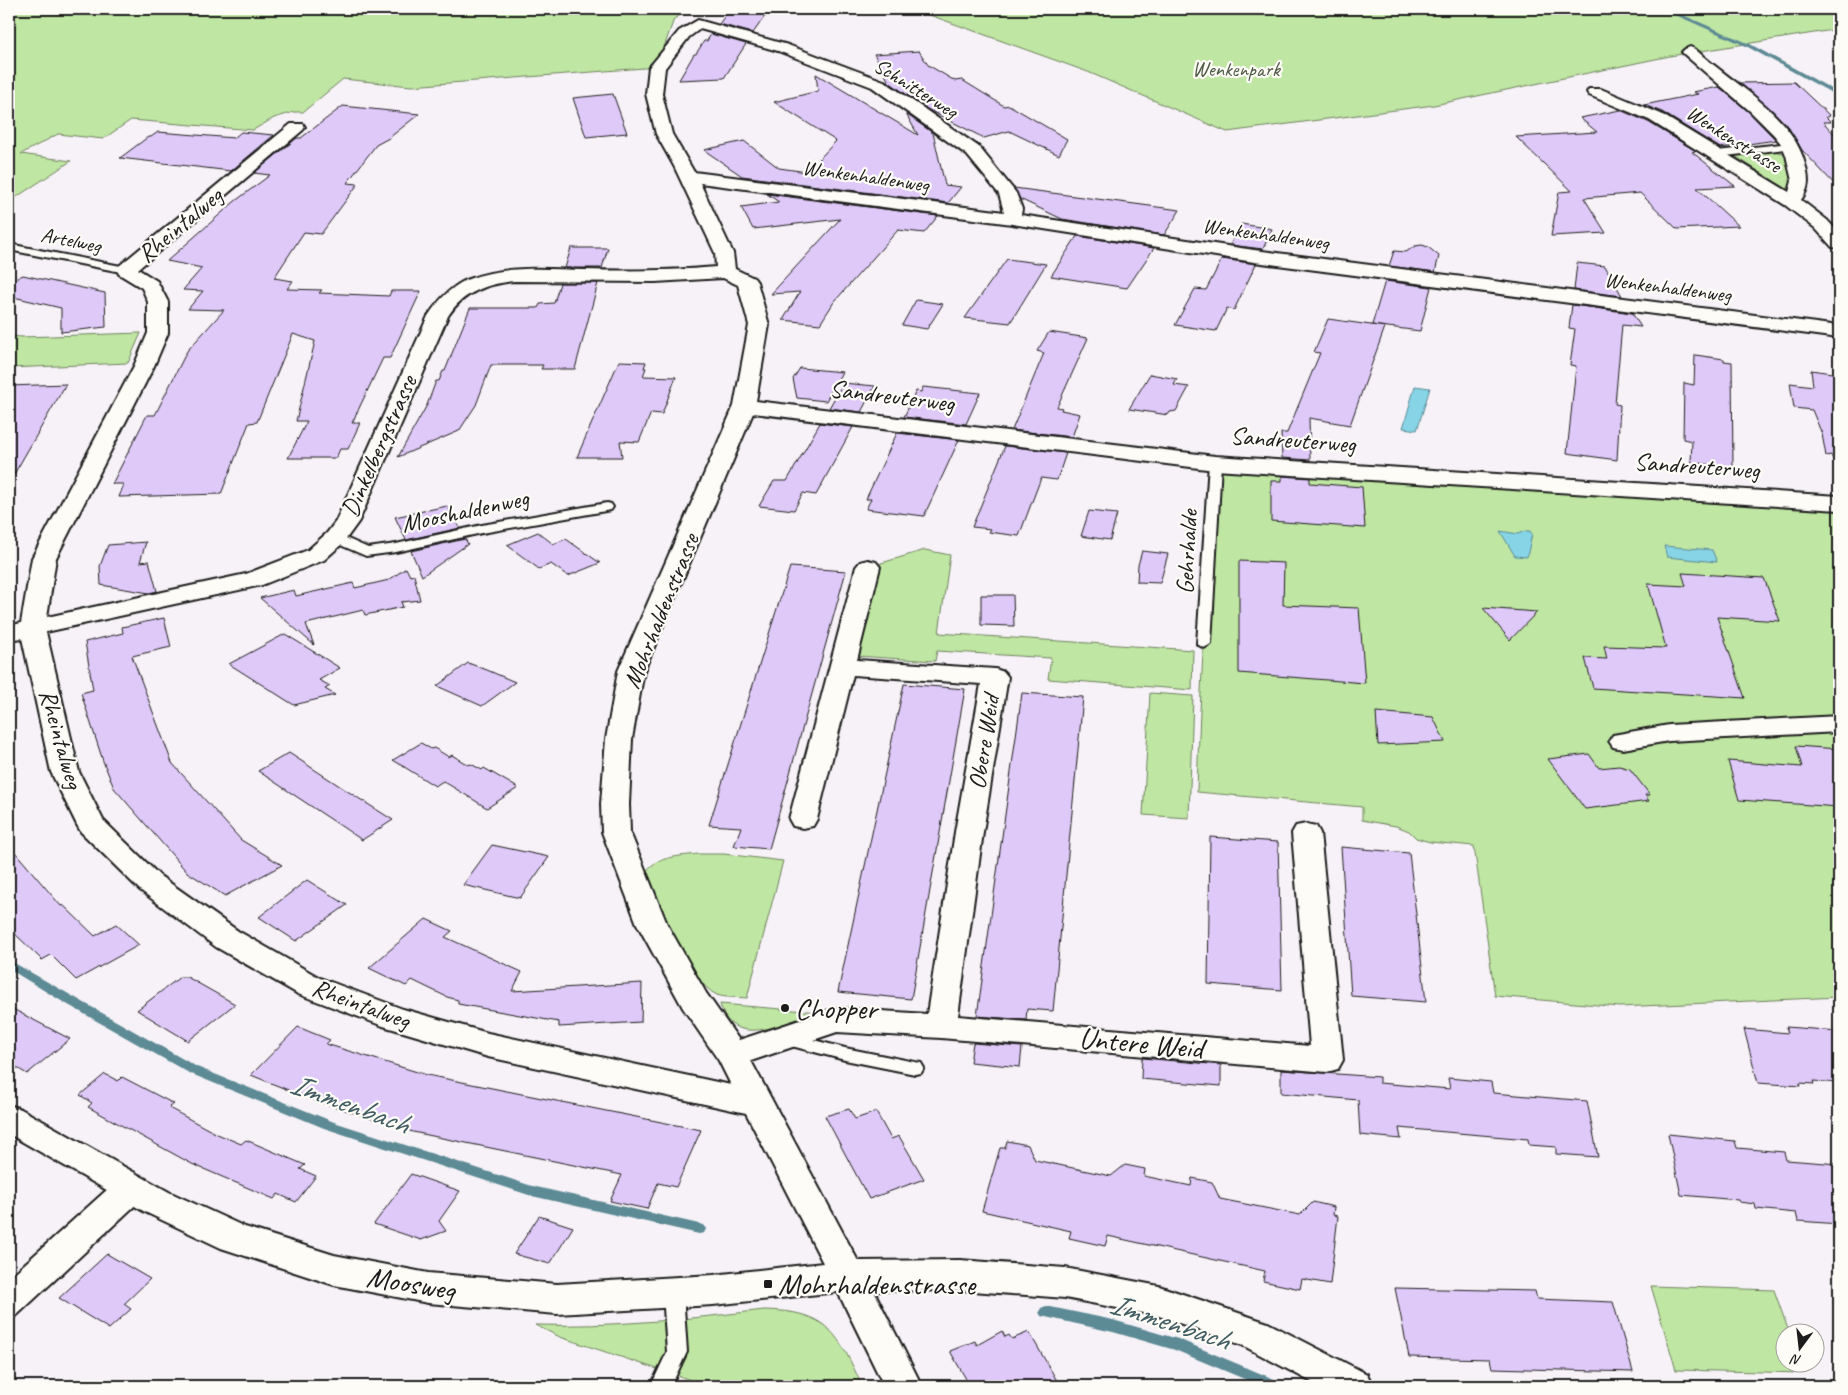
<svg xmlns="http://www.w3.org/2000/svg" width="1848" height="1395" font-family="Caveat,sans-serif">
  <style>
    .green { fill: #bfe6a2; stroke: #6e815f }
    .water { fill: #86d4e5; stroke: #5c8a95 }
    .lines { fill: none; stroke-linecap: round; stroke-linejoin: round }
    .stream { fill: #5c8a95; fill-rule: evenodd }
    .building { fill: #dfc9f9; stroke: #1c1c1c }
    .lane-casing { stroke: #1c1c1c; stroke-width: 4 }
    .street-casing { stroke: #1c1c1c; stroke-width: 4 }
    .lane { fill: #fdfcf7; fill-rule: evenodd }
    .street { fill: #fdfcf7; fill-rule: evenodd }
    .poi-dot { fill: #1c1c1c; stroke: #fdfcf7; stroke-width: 2 }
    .labels { text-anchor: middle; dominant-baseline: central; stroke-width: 4.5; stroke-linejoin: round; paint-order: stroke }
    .far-park-label { font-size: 21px; fill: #4d5944; stroke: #fdfcf7 }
    .far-street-label { font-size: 21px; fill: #1c1c1c; stroke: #fdfcf7 }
    .street-label { font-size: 25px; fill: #1c1c1c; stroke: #fdfcf7 }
    .near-poi-label { font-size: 30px; fill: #1c1c1c; stroke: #fdfcf7; text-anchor: start }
    .near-street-label { font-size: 30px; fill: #1c1c1c; stroke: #fdfcf7 }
    .near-water-label { font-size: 31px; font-style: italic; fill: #415c62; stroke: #fdfcf7 }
  </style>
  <rect width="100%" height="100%" fill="#f7f2f7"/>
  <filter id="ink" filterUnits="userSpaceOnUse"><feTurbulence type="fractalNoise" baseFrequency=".02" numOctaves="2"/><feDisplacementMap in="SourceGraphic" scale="10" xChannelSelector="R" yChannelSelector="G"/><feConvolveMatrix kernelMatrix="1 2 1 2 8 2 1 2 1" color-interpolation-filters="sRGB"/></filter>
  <g filter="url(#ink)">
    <g class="green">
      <path d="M9,9H690L674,19L657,67L411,86L343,79L303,112H294L274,118L253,130L131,120L103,139L58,134L21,154L71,161L9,202Z"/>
      <path d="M913,9H1839V29L1670,56L1434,105L1227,132L1088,72Z"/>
      <path d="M1770,150L1787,154L1796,189L1789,191L1735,156Z"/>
      <path d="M141,333L128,363L9,368V336L22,337Z"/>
      <path d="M1215,463L1839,503V997L1620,1007L1495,996L1474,846L1430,842L1416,838L1409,831L1396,826L1362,820V807L1197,792C1200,682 1208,573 1215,463Z"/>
      <path d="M925,550L950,555L939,633L1193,650L1192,690L1048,679L1051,658L937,651L935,661L855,656L878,564Z"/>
      <path d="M1150,693L1193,696L1189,818L1143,815Z"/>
      <path d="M699,854H724L783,861L747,998C738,997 725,998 717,995C690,984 656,900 645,873C655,856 682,856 699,854Z"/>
      <path d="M720,1004L818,1012C809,1017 799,1019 789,1023C762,1031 729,1040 720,1004Z"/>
      <path d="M1651,1286L1774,1290L1789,1332H1786V1362L1800,1363L1804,1373L1676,1370Z"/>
      <path d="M764,1310C828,1311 838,1333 862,1386H709L560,1337L535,1325C612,1327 688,1319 764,1310Z"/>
    </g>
    <g class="water">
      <path d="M1415,386L1430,388L1417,430L1403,428Z"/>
      <path d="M1500,531L1518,534L1525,531H1530L1532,534L1527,557L1515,556Z"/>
      <path d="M1664,546L1712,550L1717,562L1667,557Z"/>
    </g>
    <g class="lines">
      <g class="stream">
        <path d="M1662,9H1669L1750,44L1839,93V97L1746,46Z"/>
        <path d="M9,960L197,1067L334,1122L532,1186L699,1224L704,1225L706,1229L704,1233L699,1234L532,1196L324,1128L189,1073L63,1002L9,969Z"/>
        <path d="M1046,1306L1113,1320L1178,1339L1281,1382L1283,1386H1261L1175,1350L1113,1332L1041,1316L1039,1312L1041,1308Z"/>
      </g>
    </g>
    <g class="building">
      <path d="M730,9H770L753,33L719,24Z"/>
      <path d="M711,34L746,44L724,78L679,80L694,54H696L704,41H707Z"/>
      <path d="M919,51L928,65L955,81L962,80L1004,106L1009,105L1067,139L1059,155L1009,131L984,138L927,109L889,82L874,54Z"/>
      <path d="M816,74L918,135L906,114L933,133L945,185L961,187L948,203L742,176L704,150L744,141L779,168L807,172L836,141L774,102L818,91Z"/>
      <path d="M1794,82L1830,116L1826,117L1831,122H1823L1839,139V189L1802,150L1789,128L1775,113L1740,83Z"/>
      <path d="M1719,87L1749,112L1776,140L1720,148L1662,112L1644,105L1698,94L1693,92Z"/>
      <path d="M613,94L627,133L586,137L573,98Z"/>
      <path d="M343,106L419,114L389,138L376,145L347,183L358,184L321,234L304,232L274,278L293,281L287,289L322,290L319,293L389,296L391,291H421L390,358H383L352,423H360L348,449H340L336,458H288L307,421H296L315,341L293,334L257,422L249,423L221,494L119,497L124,484H112L147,415H155L187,351L224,310L188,309L203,291L183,290L202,268L167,261L234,202L270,175L254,173L297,138H301Z"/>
      <path d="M1620,110L1648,122L1696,151L1692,152L1735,186L1697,188L1739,226L1677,229L1640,193L1584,198L1606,233L1551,236L1559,192L1572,191L1516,137L1597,132L1580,118Z"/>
      <path d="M158,132L234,138L241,132L274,135L231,171L120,158L148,137H151Z"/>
      <path d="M1014,188L1180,210L1164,235L1062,219L1020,199Z"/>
      <path d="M767,194L938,216L924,233L898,230L834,302L820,324L783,320L800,292L771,294L840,219L753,229L741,207L779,202Z"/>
      <path d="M1241,224L1272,229L1263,249L1230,245Z"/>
      <path d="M1077,236L1154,248L1127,288L1051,276Z"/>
      <path d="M1422,245L1428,247L1439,256L1435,272L1389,266L1394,251L1406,252L1415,246Z"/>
      <path d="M571,248H608L602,268H565Z"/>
      <path d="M1007,259L1046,264L1010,323L965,318Z"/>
      <path d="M1222,259L1256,264L1234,310L1227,308L1216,331L1175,325L1195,289L1206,290Z"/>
      <path d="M1577,263L1605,266L1622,296L1574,290Z"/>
      <path d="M23,275L105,293L106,327L61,332V308L9,296V282Z"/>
      <path d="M1385,281L1431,287L1420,331L1372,325Z"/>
      <path d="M560,283H598L575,369H541L543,365H491L476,405L459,431L398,457L427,405L436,381H439L443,371H445L470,308H538L540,304L554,303Z"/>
      <path d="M916,300L943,304L927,329L902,325Z"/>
      <path d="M1572,305L1632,313L1641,327L1622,325L1615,404L1620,405L1617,460L1567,453L1576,366L1570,365L1575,329L1569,328Z"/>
      <path d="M1328,319L1385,327L1350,425L1309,418L1310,460L1282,458L1281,433H1287L1320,353L1314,352Z"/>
      <path d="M1049,332L1088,338L1057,407L1062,408L1061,410L1080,414L1072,437L1012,430L1044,353L1037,351Z"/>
      <path d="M1695,355L1724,359V361L1732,362L1733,468L1691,462L1692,441L1683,439L1684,383L1694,385Z"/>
      <path d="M619,361L646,362L644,368H646L643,376L676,377L662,414L651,413L639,442L620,441L622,457H577Z"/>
      <path d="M800,368L842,372L826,401L797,398L793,379Z"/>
      <path d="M1811,370L1839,374V473L1831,455L1826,456L1822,434L1812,410L1794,408L1790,383L1813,386Z"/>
      <path d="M1150,374L1177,379L1174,385L1189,387L1176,411L1170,412L1168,415L1129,409Z"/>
      <path d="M843,383L875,386L861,412L829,408Z"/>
      <path d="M66,384L9,483V386Z"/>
      <path d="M923,387L980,393L966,424L904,417L916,391L921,392Z"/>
      <path d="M820,423L853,427L816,495L803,493L794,510L759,506L774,481H787Z"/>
      <path d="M897,433L959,440L924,516L866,509L871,499H866Z"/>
      <path d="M1005,446L1066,453L1057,480L1041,478L1019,536L989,532L991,529L972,527Z"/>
      <path d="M1282,476L1310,478V483L1362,487L1365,528L1271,521V481H1282Z"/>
      <path d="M447,506L460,528L406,540L395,517Z"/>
      <path d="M1089,511L1117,514L1110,540L1081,536Z"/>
      <path d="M538,532L553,544L566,539L600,563L568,576L551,564L539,569L507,545Z"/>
      <path d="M465,539L468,544L422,576L411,551Z"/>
      <path d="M146,542L140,562L149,561L157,591L149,593L101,585L100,566L108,545Z"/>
      <path d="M1142,551L1168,554L1160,583L1137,582L1138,565Z"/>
      <path d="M1239,561L1284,563L1283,605L1359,608L1365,683L1239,673Z"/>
      <path d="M790,567L846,571L769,849L734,846L741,827L709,825Z"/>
      <path d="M406,568L410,576L414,575L420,600L401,602L403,607L365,615L363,610L306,624L314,645L260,598L294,590L296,596L353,583L355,588L389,580Z"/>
      <path d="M1682,573L1764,578L1780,621L1717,617L1745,698L1593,688L1585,658L1607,659L1604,646L1666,648L1648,584L1686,586Z"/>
      <path d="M981,595H1013L1014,626L981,625Z"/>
      <path d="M1483,608L1537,612L1510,640Z"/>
      <path d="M164,618L171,647L132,656L172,763L241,840L282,865L225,896L187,872L114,788L103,761L81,693L93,690L85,642L123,633L122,627Z"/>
      <path d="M285,634L340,668L319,680L330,686L325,689L335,695L294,705L229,664Z"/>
      <path d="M468,663L487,670L515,682L482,706L437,686Z"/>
      <path d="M904,684L965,689L911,999L838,992Z"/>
      <path d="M1022,693L1083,697L1053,1011L1027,1009L1026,1020L977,1016Z"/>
      <path d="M1376,712L1433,717L1445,742L1378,745Z"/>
      <path d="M421,743L431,749L434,748L449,757L452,755L468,765L471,764L482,770L484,768L518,788L487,808L443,781L435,786L393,760Z"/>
      <path d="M1796,746L1839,749V807L1739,800L1728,761L1802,767Z"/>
      <path d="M289,753L355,796L393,820L362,840L258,771Z"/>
      <path d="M1589,754L1599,768L1619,766L1630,769L1650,795H1645L1649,801L1585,809L1548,759Z"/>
      <path d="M1210,837L1278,842L1282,990L1208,984Z"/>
      <path d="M9,845L61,906L63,905L95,936L116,924L139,945L76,980L51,955L42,960L9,928Z"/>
      <path d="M492,845L549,857L520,898L463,885Z"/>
      <path d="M1341,847L1409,853L1426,1002L1351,996Z"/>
      <path d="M307,880L347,905L296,941L259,917Z"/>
      <path d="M426,919L452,931L445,937L522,972L512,991L642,983L641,1022L559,1027V1022L458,1004V1000L447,997L412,980L406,986L369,968Z"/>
      <path d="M180,977H187L235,1004L188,1041L137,1010Z"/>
      <path d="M9,1007L70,1039L27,1074L9,1063Z"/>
      <path d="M298,1027L330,1040L326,1044L427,1075L701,1130L676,1187L658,1183L647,1209L610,1201L622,1175L413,1132L308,1098L251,1075Z"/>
      <path d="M1786,1027L1839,1031V1083L1813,1081L1814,1084L1800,1083L1801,1086L1758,1083L1744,1029L1788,1033Z"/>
      <path d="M973,1043L1022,1047L1020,1067L970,1062Z"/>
      <path d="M1142,1058L1221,1065V1086L1141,1079Z"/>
      <path d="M1281,1070L1379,1077V1083L1450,1089L1448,1078L1491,1082L1493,1093L1587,1101L1598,1157L1556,1154V1147L1529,1145L1528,1139L1399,1128L1401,1139L1360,1135L1358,1100L1281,1093Z"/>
      <path d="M105,1074L118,1081L122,1077L174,1104L169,1108L215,1133L241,1144L246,1140L305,1165L300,1169L316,1176L296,1202L278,1194L274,1199L192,1164L88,1107L92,1103L80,1095Z"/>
      <path d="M849,1109L855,1119L876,1112L891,1139L899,1136L924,1179L869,1199L825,1116Z"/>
      <path d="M1668,1134L1735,1141L1737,1148L1784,1152L1786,1160L1839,1164V1224L1798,1221L1796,1213L1756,1209L1755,1204L1739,1202L1738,1200L1681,1195Z"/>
      <path d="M1007,1141L1028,1145L1035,1160L1111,1176L1125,1165L1145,1169L1144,1176L1191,1186L1192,1178L1212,1182L1220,1199L1300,1215L1313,1202L1334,1207L1333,1215L1338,1216L1330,1284L1302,1279L1300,1289L1263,1281L1265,1271L1108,1236L1105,1246L1069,1238L1071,1231L982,1211L1000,1148H1005Z"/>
      <path d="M411,1174L460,1191L439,1221L446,1231L421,1240L374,1224Z"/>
      <path d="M539,1216L573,1227L550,1264L514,1254Z"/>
      <path d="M107,1254L150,1279L124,1304L131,1309L109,1329L59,1298Z"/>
      <path d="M1395,1288L1535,1291L1537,1299L1613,1302L1633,1372L1492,1368L1490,1359L1409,1357Z"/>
      <path d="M1002,1331L1005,1337L1009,1335L1012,1339L1029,1332L1060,1386H970L950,1351L975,1341L977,1345Z"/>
    </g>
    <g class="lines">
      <defs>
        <g id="lane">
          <path d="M1791,143L1794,144V148L1717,157L1713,154L1717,151Z"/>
          <path d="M9,244L126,267L131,270L126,273L9,250Z"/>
          <path d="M1215,460L1221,463L1211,644L1204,648L1197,644L1209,463Z"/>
          <path d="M607,503L611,504L613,507L611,510L482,533L396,552L366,556L331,541L329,538L335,534L339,535L368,548L396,544L482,525Z"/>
          <path d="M786,1033L845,1048L915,1062L921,1063L924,1068L921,1073L915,1074L845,1060L780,1043L778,1039L780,1035Z"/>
          <path d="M125,1177L131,1179L134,1184L133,1186L138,1185L144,1187L147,1192L144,1197L16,1316L9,1318V1298L11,1296L9,1297V1278L119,1179Z"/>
          <path d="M673,1285L680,1287L683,1293L687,1352L671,1386H651L667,1352L663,1293L666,1287Z"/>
        </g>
        <g id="street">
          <path d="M698,20L788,45L884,81L979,147L1016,193L1022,209L1021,215L1254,250L1839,326V338L1254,262L1012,224L700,183L733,253L735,269L754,278L757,282L769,325L756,401L1215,456L1839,496V510L1215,470L753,413L644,671L632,739L629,804L630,832L667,924L706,993L739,1040L836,1008L927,1014L955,832L981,684L853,675L817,819L813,826L803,828L793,826L789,819L856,567L860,562L868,560L876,562L880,567L857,660L995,669L1004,672L1008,677L983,832L958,1016L1310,1046L1292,833L1296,826L1306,824L1316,826L1320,833L1343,1060L1338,1069L1327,1072L941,1038L837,1032L751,1061L858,1261L960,1260L1065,1268L1159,1286L1268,1323L1367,1374L1373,1386H1319L1242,1345L1159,1316L1065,1298L960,1290L874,1291L922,1386H884L838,1292L713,1305L557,1314L428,1303L334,1285L221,1248L145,1212L9,1134V1105L21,1109L169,1192L245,1227L334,1255L428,1273L557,1284L713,1275L823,1263L746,1113L488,1057L383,1026L298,994L216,947L140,890L81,832L77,825L51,772L22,638L9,640V626L21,623L32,558L134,366L148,333V302L142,288L119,274L117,270L119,266L291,124H303L305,127L303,130L138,269L157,281L168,302V333L154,366L56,558L47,617L246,574L308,550L327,533L336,521L428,316C438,301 449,288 466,280C504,265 544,269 583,270C627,271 672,271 716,267L715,253L674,166L656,134L646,94L649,67L652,64L679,31ZM700,29L778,51L872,87L967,155L999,194L1004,212L694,172L672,134L662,94L665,68L689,37ZM723,278L738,285L749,325L734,406L618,671L606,739L601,804L602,832L637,924L683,1008L719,1061L731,1085L488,1033L403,1009L320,978L238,931L160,876L103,820L79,772L46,632L262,585L324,560L343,543L359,521L448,316C463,292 487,284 514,281L655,282Z"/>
          <path d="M1690,47L1695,49C1732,84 1791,112 1805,164C1809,179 1810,187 1801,200L1827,220L1839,233V248L1832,247L1815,228L1785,205L1694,148L1649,120L1589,95L1587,92L1589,89H1601L1661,114L1789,192L1792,181L1786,155L1782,145L1774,135L1750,111L1685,55L1682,52L1685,49Z"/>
          <path d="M1839,716V732L1669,741L1623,749L1613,747L1609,741L1613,735L1669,725Z"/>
        </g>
      </defs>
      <use href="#lane" class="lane-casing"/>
      <use href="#street" class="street-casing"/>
      <use href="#lane" class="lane"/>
      <use href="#street" class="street"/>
    </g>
  </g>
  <g class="poi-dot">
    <circle cx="785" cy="1008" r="5"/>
    <rect x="763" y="1279" width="10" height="10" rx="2.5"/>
  </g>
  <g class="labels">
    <g class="far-park-label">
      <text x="1236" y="69">Wenkenpark</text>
    </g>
    <g class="far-street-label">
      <text transform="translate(916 88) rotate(32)">Schnitterweg</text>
      <text transform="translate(1734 139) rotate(32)">Wenkenstrasse</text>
      <text transform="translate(866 176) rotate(8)">Wenkenhaldenweg</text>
      <text transform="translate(1266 234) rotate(8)">Wenkenhaldenweg</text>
      <text transform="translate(71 240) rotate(11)">Artelweg</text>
      <text transform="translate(1668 287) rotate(7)">Wenkenhaldenweg</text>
    </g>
    <g class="street-label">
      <text transform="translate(180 225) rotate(-40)">Rheintalweg</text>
      <text transform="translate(892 396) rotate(7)">Sandreuterweg</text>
      <text transform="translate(1293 440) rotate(4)">Sandreuterweg</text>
      <text transform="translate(379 446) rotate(-66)">Dinkelbergstrasse</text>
      <text transform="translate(1697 466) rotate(4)">Sandreuterweg</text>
      <text transform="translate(465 511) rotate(-12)">Mooshaldenweg</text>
      <text transform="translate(1187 552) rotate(-87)">Gehrhalde</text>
      <text transform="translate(661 611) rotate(-68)">Mohrhaldenstrasse</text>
      <text transform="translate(61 739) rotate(74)">Rheintalweg</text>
      <text transform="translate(984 742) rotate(-81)">Obere Weid</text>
      <text transform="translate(361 1004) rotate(20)">Rheintalweg</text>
    </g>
    <g class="near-poi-label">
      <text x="795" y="1008">Chopper</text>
      <text x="778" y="1284">Mohrhaldenstrasse</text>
    </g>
    <g class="near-street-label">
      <text transform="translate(1141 1043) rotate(5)">Untere Weid</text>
      <text transform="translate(411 1283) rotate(9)">Moosweg</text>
    </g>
    <g class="near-water-label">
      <text transform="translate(350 1103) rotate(20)">Immenbach</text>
      <text transform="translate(1170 1321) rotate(18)">Immenbach</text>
    </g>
  </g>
  <rect width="1848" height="1395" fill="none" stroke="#fdfcf7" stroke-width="30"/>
  <rect x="15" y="15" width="1818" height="1365" fill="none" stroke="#1c1c1c" stroke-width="2" filter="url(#ink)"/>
  <g transform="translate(1800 1348) rotate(195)"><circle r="24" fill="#fdfcf7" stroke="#a3a29f"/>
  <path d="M0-4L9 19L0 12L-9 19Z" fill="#1c1c1c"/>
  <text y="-8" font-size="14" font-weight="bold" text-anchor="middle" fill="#1c1c1c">N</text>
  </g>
</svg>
